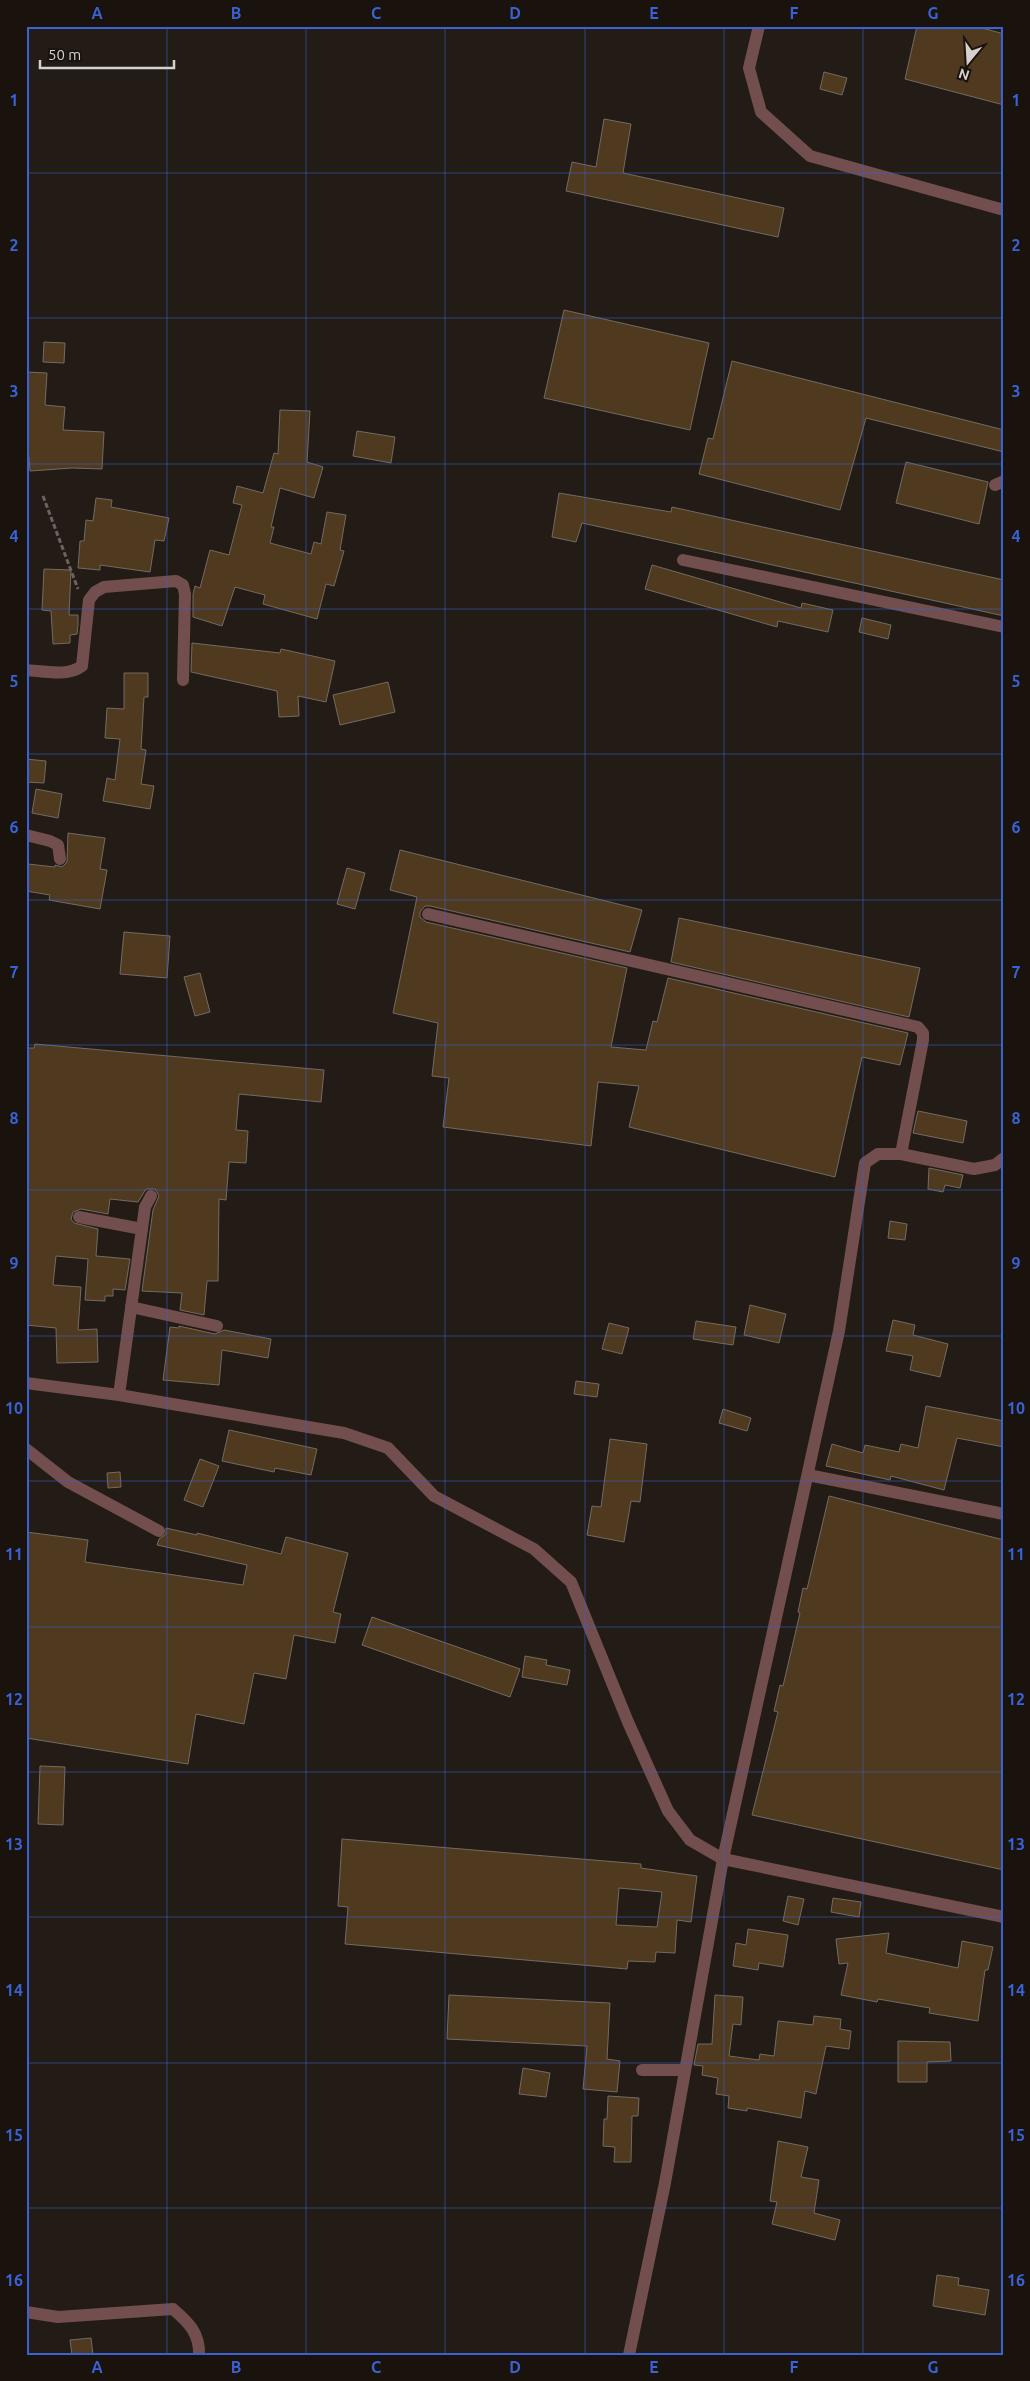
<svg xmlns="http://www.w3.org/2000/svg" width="1030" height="2381" font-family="Ubuntu,sans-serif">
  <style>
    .building { fill: #4f3a20; stroke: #726b62; fill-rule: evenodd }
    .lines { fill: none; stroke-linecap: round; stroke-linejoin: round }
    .path { stroke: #6a635f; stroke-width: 3; stroke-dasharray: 5 2.5; stroke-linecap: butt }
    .minor { stroke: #724e4f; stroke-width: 12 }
    .grid { fill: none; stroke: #3962d6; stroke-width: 1; stroke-opacity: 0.55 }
    .neatline { fill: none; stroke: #3962d6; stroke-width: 2 }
    .grid-label { font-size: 16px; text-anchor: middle; font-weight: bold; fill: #3962d6 }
  </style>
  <rect width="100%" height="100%" fill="#231c16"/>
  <g class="building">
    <path d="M917,26H975L1004,34V105L905,79Z"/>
    <path d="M824,72L847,78L842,95L820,89Z"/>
    <path d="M604,119L631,124L623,173L784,208L778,237L566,191L572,162L596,167Z"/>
    <path d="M564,310L709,343L690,430L544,398Z"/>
    <path d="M44,342L65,343L64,363L43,362Z"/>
    <path d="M732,361L1004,430V452L866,418L840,510L699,474L708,438L713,439Z"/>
    <path d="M26,372L47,373L45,405L65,407L63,430L104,432L102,469L72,468L30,471L26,422Z"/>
    <path d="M280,410L310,411L307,462L323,467L314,498L280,488L271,527H274L270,543L311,554L314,542L321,544L327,512L346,515L340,550L344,551L334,586L326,584L317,619L263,604L265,595L235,587L222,626L193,617V594L195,586L200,588L210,550L229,555L242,505L233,503L237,486L263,493L274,453L278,454Z"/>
    <path d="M357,431L395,437L391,463L353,456Z"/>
    <path d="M906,462L988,482L979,524L896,503Z"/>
    <path d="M559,493L671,512L672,507L1004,580V616L582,523L576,542L552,537Z"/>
    <path d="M96,498L112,500L111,507L169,518L164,541L155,540L150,572L100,565V570L78,568L80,541H84L86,520L93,521Z"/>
    <path d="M652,565L801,608L802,603L833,610L828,632L778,621L777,627L645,589Z"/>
    <path d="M44,569L71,570L69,615H78V625L77,634L70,635V643L53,644L51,611L42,610Z"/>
    <path d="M862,618L891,625L888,639L859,632Z"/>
    <path d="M192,643L280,653L281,649L335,661L326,702L298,696L299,716L279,717L277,691L191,672Z"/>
    <path d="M124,673H148V697H144L141,749L146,750L141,784L154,786L150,809L103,801L107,778L115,780L120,739L105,738L107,708L124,709Z"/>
    <path d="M388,682L395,712L340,725L333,695Z"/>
    <path d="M26,759L46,761L44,783L26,782Z"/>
    <path d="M36,789L62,794L58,818L32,813Z"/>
    <path d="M68,833L105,838L100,869L107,870L100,909L49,900L50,895L26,891L28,864L55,867V865L62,867L67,862Z"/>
    <path d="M400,850L642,910L630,952L430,906H425L420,912V917L426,922L627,968L611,1047L646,1050L653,1021L657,1022L668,978L908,1033L900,1065L862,1057L835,1177L629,1127L639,1086L598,1082L591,1146L443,1127L449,1078L432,1076L438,1023L393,1013L417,897L390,890Z"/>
    <path d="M347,868L365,873L355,909L337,904Z"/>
    <path d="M679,918L920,968L909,1017L671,962Z"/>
    <path d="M124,932L170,936L167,978L120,974Z"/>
    <path d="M200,973L210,1012L195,1016L184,977Z"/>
    <path d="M35,1044L324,1070L321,1102L239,1094L236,1130L248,1131L246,1163L229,1162L226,1200L219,1199L218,1281H207L204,1315L180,1310L182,1293L142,1291L153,1210L159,1196L155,1189H146L138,1202L110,1199L108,1214L81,1209L73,1212L71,1219L74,1223L98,1229L96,1256L130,1259L125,1290L113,1289V1296H105V1301L85,1300L88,1259L56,1256L53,1285L81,1287L78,1330L97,1329L98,1362L57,1363L56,1328L26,1325V1048H34Z"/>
    <path d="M918,1111L967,1121L963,1143L913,1133Z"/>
    <path d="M929,1168L963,1175L960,1188L945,1185L943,1192L928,1189Z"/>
    <path d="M890,1221L907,1224L905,1240L888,1238Z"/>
    <path d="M750,1305L786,1314L779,1343L744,1335Z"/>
    <path d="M893,1320L915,1325L913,1335L948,1344L940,1377L910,1370L913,1356L886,1351Z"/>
    <path d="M696,1321L736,1327L733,1345L693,1339Z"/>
    <path d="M609,1323L629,1328L622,1354L602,1349Z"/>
    <path d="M179,1326L215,1334L224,1330L271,1339L268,1358L222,1350L219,1385L163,1380L170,1327L179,1328Z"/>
    <path d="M576,1381L599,1384L597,1397L574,1394Z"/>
    <path d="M926,1406L1004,1421V1447L957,1438L944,1490L891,1476L890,1480L826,1466L832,1444L863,1453L865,1445L899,1452L901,1444L918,1448Z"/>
    <path d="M723,1409L751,1418L747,1431L719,1423Z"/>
    <path d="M229,1430L317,1449L311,1475L275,1468L274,1472L222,1461Z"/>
    <path d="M610,1439L647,1444L640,1502L631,1501L624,1542L587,1535L592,1506L601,1507Z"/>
    <path d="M200,1459L219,1466L203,1507L184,1500Z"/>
    <path d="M120,1472L121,1487L108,1488L107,1473Z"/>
    <path d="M829,1496L1004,1540V1870L752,1815L778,1712L774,1711L780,1685L783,1686L800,1613L798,1612L803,1588L807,1589Z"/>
    <path d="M166,1528L197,1535V1533L281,1554L286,1537L348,1553L333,1612L341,1614L335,1643L294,1635L286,1679L254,1673L244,1724L196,1714L188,1764L26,1738V1532L88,1540L85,1562L243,1585L247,1565L157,1545L159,1539L166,1534Z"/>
    <path d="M372,1617L520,1669L510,1697L362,1645Z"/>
    <path d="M525,1656L547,1660L546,1665L570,1670L567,1685L522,1677Z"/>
    <path d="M40,1766L65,1767L63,1825L38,1824Z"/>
    <path d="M342,1839L641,1864V1868L697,1876L691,1922L677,1920L675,1953L656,1952L655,1962L628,1961L627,1969L345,1944L348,1907L338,1906ZM619,1888L662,1892L657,1927L616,1925Z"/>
    <path d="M788,1896L804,1899L798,1925L783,1921Z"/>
    <path d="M833,1898L861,1902L859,1917L831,1912Z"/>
    <path d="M748,1929L788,1935L783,1967L759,1963L758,1970L733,1966L736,1943L746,1945Z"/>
    <path d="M889,1933L886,1953L958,1968L962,1941L993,1947L988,1970H985L978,2021L929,2013L930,2008L878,1999L877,2002L841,1995L848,1963L839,1964L836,1939Z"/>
    <path d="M449,1995L610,2003L607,2059L620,2061L617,2092L583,2089L587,2046L447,2039Z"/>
    <path d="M715,1995L743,1997L741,2025L733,2024L729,2056L759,2060L760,2054L774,2056L778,2021L813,2025L814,2016L841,2019L840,2029L851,2031L849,2049L826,2046L816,2094L805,2091L801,2118L747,2108V2111L728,2108L729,2096L716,2094L718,2078L702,2075L703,2066L694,2065L698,2044H712Z"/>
    <path d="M898,2041L950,2042L951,2061L927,2062V2082H898Z"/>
    <path d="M523,2068L550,2073L546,2097L519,2094Z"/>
    <path d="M608,2096L639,2098L638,2116H632L631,2162H614L615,2147L603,2146L604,2119H607Z"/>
    <path d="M778,2141L808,2147L801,2177L819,2180L814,2213L840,2220L835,2240L772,2224L777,2202L770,2201Z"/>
    <path d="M937,2275L959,2278L958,2285L989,2290L985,2315L933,2306Z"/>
    <path d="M91,2338L93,2355H72L70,2340Z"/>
  </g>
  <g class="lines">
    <path class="path" d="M43,496L78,589"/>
    <g class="minor">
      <path d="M759,26L749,68L761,112L810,156L1004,210"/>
      <path d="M995,485L1004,481"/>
      <path d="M683,560L1004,627"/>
      <path d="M26,670C43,671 68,677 82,666L89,600L95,592L104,587L176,581L183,585L185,594L183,680"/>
      <path d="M26,835L50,841L58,845L60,859"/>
      <path d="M428,914L918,1027L923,1033V1040L901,1154"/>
      <path d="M79,1217L142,1229"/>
      <path d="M131,1307L217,1326"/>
      <path d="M26,1383L119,1395L344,1433L388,1448L434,1496L534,1549L571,1582L628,1722L668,1811L690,1840L723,1859L1004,1917"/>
      <path d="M119,1395L145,1207L151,1196"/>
      <path d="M26,1449L68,1482L159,1531"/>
      <path d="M808,1475L1004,1514"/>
      <path d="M642,2070H685"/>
      <path d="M26,2312L58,2317L173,2309C188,2322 200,2333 199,2355"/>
      <path d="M629,2355L665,2183L723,1859L839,1331L865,1163L878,1154H901L974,1169L995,1165L1004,1158"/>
    </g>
  </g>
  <path class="grid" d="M167,26V2355M306,26V2355M445,26V2355M585,26V2355M724,26V2355M863,26V2355M26,173H1004M26,318H1004M26,464H1004M26,609H1004M26,754H1004M26,900H1004M26,1045H1004M26,1190H1004M26,1336H1004M26,1481H1004M26,1627H1004M26,1772H1004M26,1917H1004M26,2063H1004M26,2208H1004"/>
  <rect width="1030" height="2381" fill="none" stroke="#1a130d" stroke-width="55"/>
  <g transform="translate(968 62) rotate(198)" stroke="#1a130d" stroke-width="4" paint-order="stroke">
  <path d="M0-4L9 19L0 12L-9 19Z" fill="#d7d1ce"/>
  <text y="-8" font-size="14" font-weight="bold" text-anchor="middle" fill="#d7d1ce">N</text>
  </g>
  <path d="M40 60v8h134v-8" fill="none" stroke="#d7d1ce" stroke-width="2.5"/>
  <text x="48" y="60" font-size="15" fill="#d7d1ce" stroke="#1a130d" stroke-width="4" paint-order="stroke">50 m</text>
  <rect x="28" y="28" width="974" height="2326" class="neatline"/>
  <g class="grid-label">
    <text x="97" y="19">A</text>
    <text x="236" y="19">B</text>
    <text x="376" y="19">C</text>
    <text x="515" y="19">D</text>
    <text x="654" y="19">E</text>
    <text x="794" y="19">F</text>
    <text x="933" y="19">G</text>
    <text x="14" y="106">1</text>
    <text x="1016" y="106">1</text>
    <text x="14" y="251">2</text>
    <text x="1016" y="251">2</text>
    <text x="14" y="397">3</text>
    <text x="1016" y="397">3</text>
    <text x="14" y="542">4</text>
    <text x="1016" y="542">4</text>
    <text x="14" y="687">5</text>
    <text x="1016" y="687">5</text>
    <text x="14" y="833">6</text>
    <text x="1016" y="833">6</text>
    <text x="14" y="978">7</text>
    <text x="1016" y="978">7</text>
    <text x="14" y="1124">8</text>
    <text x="1016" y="1124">8</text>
    <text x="14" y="1269">9</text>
    <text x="1016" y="1269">9</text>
    <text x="14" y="1414">10</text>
    <text x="1016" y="1414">10</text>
    <text x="14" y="1560">11</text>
    <text x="1016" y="1560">11</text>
    <text x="14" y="1705">12</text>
    <text x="1016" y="1705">12</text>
    <text x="14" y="1850">13</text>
    <text x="1016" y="1850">13</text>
    <text x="14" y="1996">14</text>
    <text x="1016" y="1996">14</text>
    <text x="14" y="2141">15</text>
    <text x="1016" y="2141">15</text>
    <text x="14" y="2286">16</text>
    <text x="1016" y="2286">16</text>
    <text x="97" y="2373">A</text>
    <text x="236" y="2373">B</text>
    <text x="376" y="2373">C</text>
    <text x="515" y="2373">D</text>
    <text x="654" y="2373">E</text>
    <text x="794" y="2373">F</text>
    <text x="933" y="2373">G</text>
  </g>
</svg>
